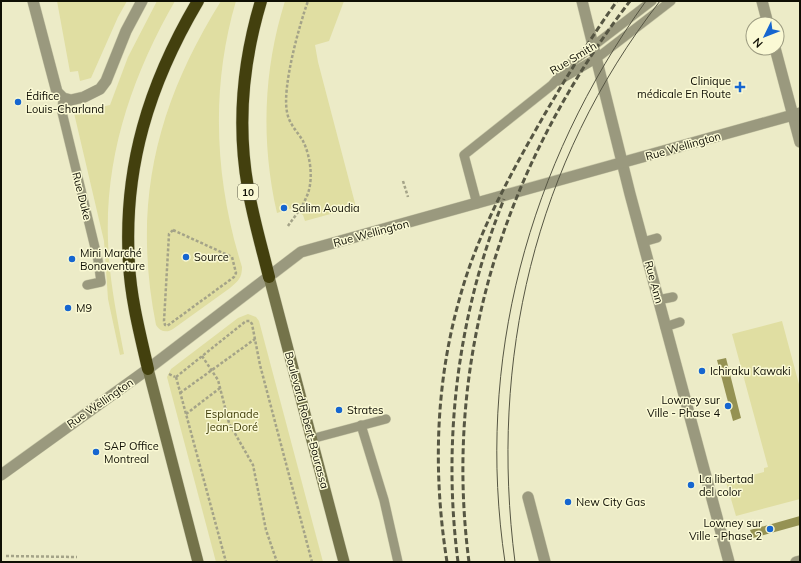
<svg xmlns="http://www.w3.org/2000/svg" width="801" height="563" font-family="Mulish,sans-serif">
  <style>
    .green { fill: #e0dea2 }
    .water { fill: #959253 }
    .lines { fill: none; stroke-linecap: round; stroke-linejoin: round }
    .service-casing { stroke: #c9c8a8; stroke-width: 10 }
    .minor-casing { stroke: #c9c8a8; stroke-width: 12 }
    .tertiary-casing { stroke: #c9c8a8; stroke-width: 12 }
    .secondary-casing { stroke: #c9c8a8; stroke-width: 12 }
    .motorway-casing { stroke: #c9c8a8; stroke-width: 13 }
    .path { stroke: #a4a388; stroke-width: 2.5; stroke-dasharray: 3 2; stroke-linecap: butt }
    .service { stroke: #9a997e; stroke-width: 9 }
    .minor { stroke: #9a997e; stroke-width: 11 }
    .tertiary { stroke: #9a997e; stroke-width: 11 }
    .secondary { stroke: #74734a; stroke-width: 11 }
    .motorway { stroke: #43400e; stroke-width: 12 }
    .tram { stroke: #565643; stroke-width: 1 }
    .rail { stroke: #565643; stroke-width: 3; stroke-dasharray: 6 3; stroke-linecap: butt }
    .poi-dot { fill: #1666d0; stroke: #faf9d4; stroke-width: 1.5 }
    .labels { text-anchor: middle; dominant-baseline: central; stroke-width: 3; stroke-linejoin: round; paint-order: stroke }
    .shield { fill: #faf9d4; stroke: #565542; stroke-width: 1 }
    .shield-label { font-size: 10px; font-weight: bold; fill: #0f0f04 }
    .street-label { font-size: 11px; fill: #0f0f04; stroke: #faf9d4 }
    .poi-label { font-size: 11px; fill: #0f0f04; stroke: #faf9d4; text-anchor: start }
    .park-label { font-size: 11px; fill: #3f3c07; stroke: #faf9d4 }
  </style>
  <rect width="100%" height="100%" fill="#ecebc7"/>
  <g class="green">
    <path d="M57,1H127L118,17L91,78L80,81L78,71L70,72Z"/>
    <path d="M157,1H175C133,74 105,154 108,240C109,279 117,317 124,354L120,355L108,299L104,241L74,113L110,105L128,57Z"/>
    <path d="M221,1H236C210,89 215,181 242,267C242,278 238,281 230,288L173,329C167,333 160,332 156,325C132,204 156,105 221,1Z"/>
    <path d="M285,1H344L329,41L315,45L318,62L356,207L305,221L303,215L292,208L277,213C261,142 263,71 285,1Z"/>
    <path d="M248,314L256,317L259,321L323,562H216L167,377L171,369L238,318Z"/>
    <path d="M782,321L800,388V499L736,516L726,482L764,472V468L768,467L732,334Z"/>
  </g>
  <g class="water">
    <path d="M726,358L741,418L733,421L717,360Z"/>
    <path d="M800,516V525L753,538L750,530Z"/>
  </g>
  <g class="lines">
    <defs>
      <g id="service">
        <path d="M558,81L597,58L671,1"/>
        <path d="M63,98L62,112L98,260L101,282L87,285"/>
        <path d="M477,204L464,155L552,85L571,63L652,1"/>
        <path d="M643,242L657,238"/>
        <path d="M658,300L673,297"/>
        <path d="M665,327L680,322"/>
        <path d="M361,425L384,500L398,562"/>
        <path d="M311,439L386,419"/>
      </g>
      <g id="minor">
        <path d="M33,1L57,92L63,98L71,100L84,97L100,89L106,81L126,31L142,1"/>
        <path d="M582,1L630,194L729,562"/>
        <path d="M762,1L768,24"/>
        <path d="M775,48L800,142"/>
        <path d="M528,497L545,562"/>
        <path d="M796,562L800,561"/>
      </g>
      <path id="tertiary" d="M1,475L148,369L301,252L800,113"/>
      <g id="secondary">
        <path d="M269,277L344,562"/>
        <path d="M148,369L198,562"/>
      </g>
      <g id="motorway">
        <path d="M261,1C243,61 237,126 248,188C253,218 262,248 269,277"/>
        <path d="M148,369C140,334 131,300 129,264C123,167 149,84 198,1"/>
      </g>
    </defs>
    <use href="#service" class="service-casing"/>
    <use href="#minor" class="minor-casing"/>
    <use href="#tertiary" class="tertiary-casing"/>
    <use href="#secondary" class="secondary-casing"/>
    <use href="#motorway" class="motorway-casing"/>
    <g class="path">
      <path d="M403,181L408,197"/>
      <path d="M288,226C294,217 302,208 306,198C314,182 311,157 303,141C297,131 289,124 287,112C282,87 299,26 308,1"/>
      <path d="M173,230L232,257L236,273L234,277L167,326L165,325L164,321L169,234Z"/>
      <path d="M202,356L218,380L229,423L253,465L266,530L277,562"/>
      <path d="M169,374L175,377"/>
      <path d="M176,377L246,321H250L252,324L260,365L312,562"/>
      <path d="M176,377L226,562"/>
      <path d="M180,393L255,339"/>
      <path d="M186,414L220,388"/>
      <path d="M6,556L77,557"/>
    </g>
    <use href="#service" class="service"/>
    <use href="#minor" class="minor"/>
    <use href="#tertiary" class="tertiary"/>
    <use href="#secondary" class="secondary"/>
    <use href="#motorway" class="motorway"/>
    <g class="tram">
      <path d="M505,562C475,362 528,165 646,1"/>
      <path d="M515,562C489,360 534,163 660,1"/>
    </g>
    <g class="rail">
      <path d="M447,562C433,474 435,384 460,297C475,242 502,190 530,140C557,92 585,46 617,1"/>
      <path d="M458,562C442,439 458,314 504,199"/>
      <path d="M469,562C442,357 506,163 630,1"/>
    </g>
  </g>
  <g class="poi-dot">
    <path d="M738 81h4v4h4v4h-4v4h-4v-4h-4v-4h4z"/>
    <circle cx="18" cy="102" r="4"/>
    <circle cx="284" cy="208" r="4"/>
    <circle cx="186" cy="257" r="4"/>
    <circle cx="72" cy="259" r="4"/>
    <circle cx="68" cy="308" r="4"/>
    <circle cx="702" cy="371" r="4"/>
    <circle cx="728" cy="406" r="4"/>
    <circle cx="339" cy="410" r="4"/>
    <circle cx="96" cy="452" r="4"/>
    <circle cx="691" cy="485" r="4"/>
    <circle cx="568" cy="502" r="4"/>
    <circle cx="770" cy="529" r="4"/>
  </g>
  <g class="labels">
    <rect class="shield" x="238" y="184" width="20" height="16" rx="3"/>
    <g class="shield-label">
      <text x="248" y="192">10</text>
    </g>
    <g class="street-label">
      <text transform="translate(573 58) rotate(-31)">Rue Smith</text>
      <text transform="translate(683 146) rotate(-16)">Rue Wellington</text>
      <text transform="translate(82 196) rotate(76)">Rue Duke</text>
      <text transform="translate(371 233) rotate(-15)">Rue Wellington</text>
      <text transform="translate(654 282) rotate(75)">Rue Ann</text>
      <text transform="translate(100 403) rotate(-35)">Rue Wellington</text>
      <text transform="translate(307 420) rotate(75)">Boulevard Robert-Bourassa</text>
    </g>
    <g class="poi-label">
      <text x="731" y="81" text-anchor="end">Clinique<tspan x="731" dy="13">médicale En Route</tspan></text>
      <text x="26" y="96">Édifice<tspan x="26" dy="13">Louis-Charland</tspan></text>
      <text x="292" y="208">Salim Aoudia</text>
      <text x="80" y="253">Mini Marché<tspan x="80" dy="13">Bonaventure</tspan></text>
      <text x="194" y="257">Source</text>
      <text x="76" y="308">M9</text>
      <text x="710" y="371">Ichiraku Kawaki</text>
      <text x="720" y="400" text-anchor="end">Lowney sur<tspan x="720" dy="13">Ville - Phase 4</tspan></text>
      <text x="347" y="410">Strates</text>
      <text x="104" y="446">SAP Office<tspan x="104" dy="13">Montreal</tspan></text>
      <text x="699" y="479">La libertad<tspan x="699" dy="13">del color</tspan></text>
      <text x="576" y="502">New City Gas</text>
      <text x="762" y="523" text-anchor="end">Lowney sur<tspan x="762" dy="13">Ville - Phase 2</tspan></text>
    </g>
    <g class="park-label">
      <text x="232" y="414">Esplanade<tspan x="232" dy="13">Jean-Doré</tspan></text>
    </g>
  </g>
  <rect width="801" height="563" fill="none" stroke="#0f0f04" stroke-width="4"/>
  <g transform="translate(765 36) rotate(227)"><circle r="19" fill="#faf9d4" stroke="#9c9b81"/>
  <path d="M0-3L7 15L0 10L-7 15Z" fill="#1666d0"/>
  <text y="-6" font-size="11" font-weight="bold" text-anchor="middle" fill="#0f0f04">N</text>
  </g>
</svg>
